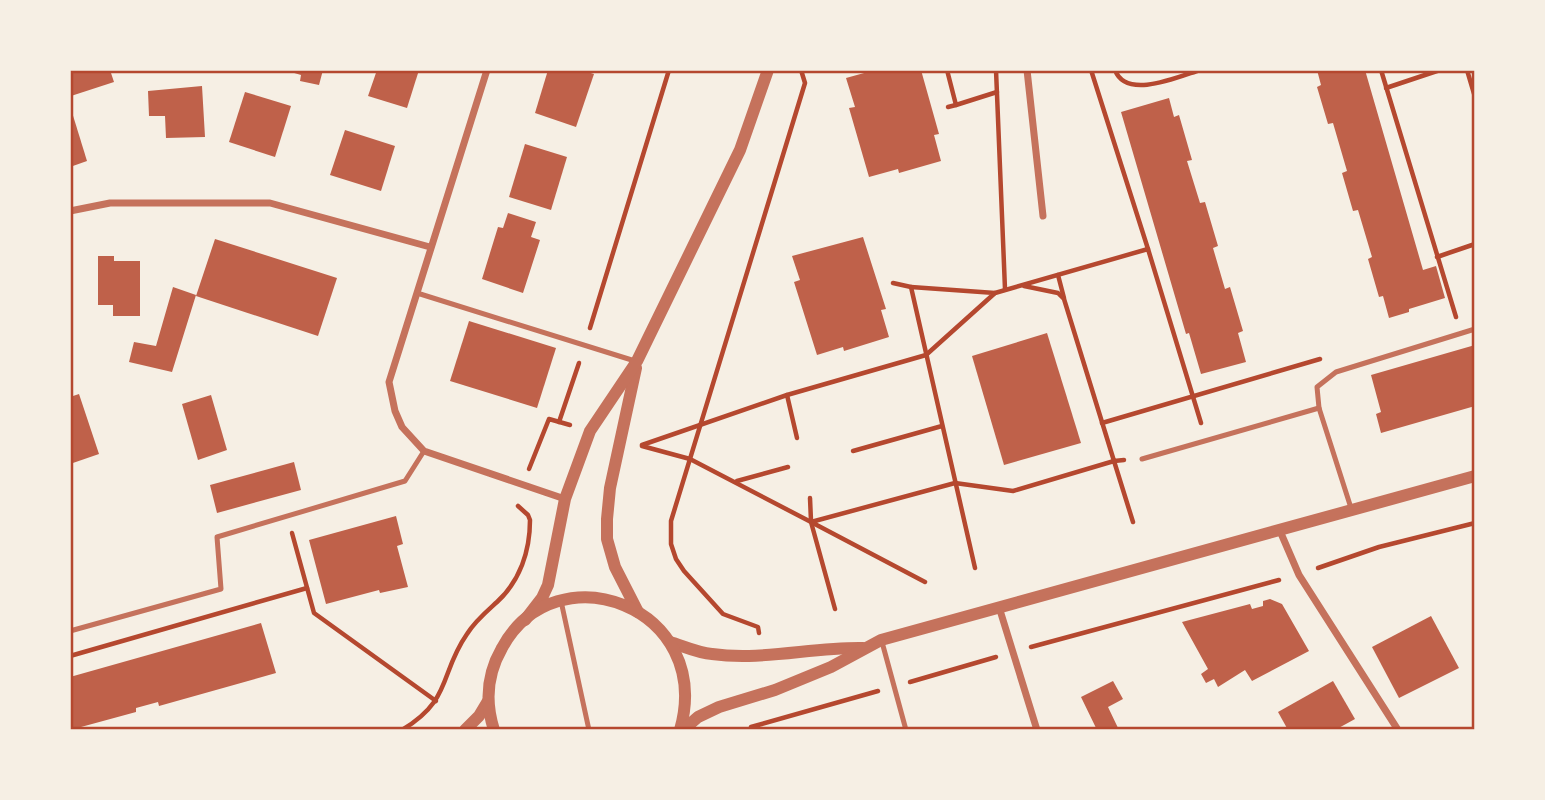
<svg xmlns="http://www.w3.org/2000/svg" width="1545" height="800" font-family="Signika,sans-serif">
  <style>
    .building { fill: #bf614a }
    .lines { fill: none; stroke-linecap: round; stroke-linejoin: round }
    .path { stroke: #b5482f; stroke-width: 4.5 }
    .service { stroke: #c5725c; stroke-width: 5 }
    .minor { stroke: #c5725c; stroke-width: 7 }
    .tertiary { stroke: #c5725c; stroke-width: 12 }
    .neatline { fill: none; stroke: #b5482f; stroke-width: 2.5 }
  </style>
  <rect width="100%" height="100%" fill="#f6efe4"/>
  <g class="building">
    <path d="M70,70H110L114,82L71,96Z"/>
    <path d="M284,70H323L319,85L300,81L301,75Z"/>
    <path d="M377,70H419L407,108L368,96Z"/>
    <path d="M548,70H581L594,74L576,127L535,113Z"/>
    <path d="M875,70H921L939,134L934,135L941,161L899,173L898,169L869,177L849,108L855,107L846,78Z"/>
    <path d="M1317,70H1365L1423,270L1436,266L1445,298L1409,309V312L1389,318L1383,296L1379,297L1368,259L1372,257L1358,210L1353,211L1342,173L1347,171L1333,123L1328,124L1317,87L1321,85Z"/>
    <path d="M202,86L205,137L166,138L165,116H149L148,91Z"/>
    <path d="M245,92L291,106L275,157L229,142Z"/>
    <path d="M1169,98L1174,117L1179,115L1192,160L1187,161L1200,203L1205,202L1218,246L1213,248L1225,289L1230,287L1243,331L1238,333L1246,362L1201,374L1189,333L1186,334L1121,112Z"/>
    <path d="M71,109L87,161L70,167V110Z"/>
    <path d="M345,130L395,146L381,191L330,175Z"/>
    <path d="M525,144L567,157L551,210L509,197Z"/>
    <path d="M508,213L536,222L531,237L540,240L523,293L482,279L498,227L503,228Z"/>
    <path d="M863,237L886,309L881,310L889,337L844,351L843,347L817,355L794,282L800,280L792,256Z"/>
    <path d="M215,239L337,278L318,336L196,296Z"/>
    <path d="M98,256H114V261H140V316H113V305H98Z"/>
    <path d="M173,287L196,295L172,372L129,362L134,342L156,346Z"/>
    <path d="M469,321L556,348L537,408L450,381Z"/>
    <path d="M1047,333L1081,443L1004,465L972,356Z"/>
    <path d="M1475,345V406L1381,433L1376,414L1381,412L1371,375Z"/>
    <path d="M79,394L99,454L70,464V397Z"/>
    <path d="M211,395L227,450L198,460L182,404Z"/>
    <path d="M294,462L301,490L217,513L210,485Z"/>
    <path d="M396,516L403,544L397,546L408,587L380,593L379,590L326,604L309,540Z"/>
    <path d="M1270,599L1282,604L1309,651L1252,681L1245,670L1218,687L1214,679L1206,683L1201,674L1208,669L1182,622L1250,604L1252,609L1263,606V601Z"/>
    <path d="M1431,616L1459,668L1399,698L1372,647Z"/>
    <path d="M261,623L276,673L159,706L158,702L136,708V712L70,730V677Z"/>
    <path d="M1113,681L1123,699L1108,707L1119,730H1097L1081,697Z"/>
    <path d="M1333,681L1355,719L1335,730H1288L1278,712Z"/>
  </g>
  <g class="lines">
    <g class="path">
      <path d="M947,70L956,105L997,92"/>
      <path d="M996,70L1005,289"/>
      <path d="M1091,70L1148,249"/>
      <path d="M1115,70C1126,100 1178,77 1200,70"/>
      <path d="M1381,70L1456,317"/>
      <path d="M1467,70L1475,97"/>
      <path d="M1386,88L1440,70"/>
      <path d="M948,107L956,105"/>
      <path d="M1437,257L1475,244"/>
      <path d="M1058,275L1064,298"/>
      <path d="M893,283L911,287L975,568"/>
      <path d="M1024,286L1058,293L1064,299L1114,461L1124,460"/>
      <path d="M995,293L1148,249L1201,423"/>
      <path d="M590,328L669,70"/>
      <path d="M787,395L797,438"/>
      <path d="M559,422L579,363"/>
      <path d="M1102,423L1320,359"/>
      <path d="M642,445L787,395L926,355L995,293L911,287"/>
      <path d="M642,446L690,459L811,522L835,609"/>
      <path d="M853,451L942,426"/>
      <path d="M529,469L549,419L570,425"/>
      <path d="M737,481L788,467"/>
      <path d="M810,498L811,521"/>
      <path d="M292,533L314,613L436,701"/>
      <path d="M1318,568L1379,547L1475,523"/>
      <path d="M925,582L811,522L955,483L1013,491L1114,461L1133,522"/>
      <path d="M759,633L758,627L723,614L684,571L676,559L671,544V521L805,83L801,70"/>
      <path d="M1031,647L1279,580"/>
      <path d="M70,656L307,588"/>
      <path d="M910,682L996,657"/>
      <path d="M751,727L878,691"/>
      <path d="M402,730C453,699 439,674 467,634C475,621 486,612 497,602C520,581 530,551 530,520L528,515L518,506"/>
    </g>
    <g class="service">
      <path d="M417,293L635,361"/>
      <path d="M1142,459L1319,408"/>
      <path d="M1351,508L1319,408L1317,387L1336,372L1475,329"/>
      <path d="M561,601L589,730"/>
      <path d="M70,631L221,589L217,537L405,481L424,451"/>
      <path d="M882,642L906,730"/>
    </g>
    <g class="minor">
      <path d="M487,70L389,382L395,411L402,427L424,451L565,499"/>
      <path d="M1027,70L1043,216"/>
      <path d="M70,211L110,203H270L430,247"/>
      <path d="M1280,531L1299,575L1398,730"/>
      <path d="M999,607L1037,730"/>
    </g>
    <g class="tertiary">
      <path d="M636,368L610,488L607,519V539L615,567L638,612"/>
      <path d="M525,620L542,598L548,585L565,499L590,431L637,361L740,150L768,70"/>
      <path d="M670,642C683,646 698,653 712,654C762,661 812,647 863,648"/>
      <path d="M465,730L479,716L488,701"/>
      <path d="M494,730C485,702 487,674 502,648C556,548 715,607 680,730"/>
      <path d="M683,730L698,717L719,707L775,690L831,667L881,640L1475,476"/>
    </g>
  </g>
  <rect width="1545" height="800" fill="none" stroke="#f6efe4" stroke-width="144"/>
  <rect x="72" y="72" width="1401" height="656" class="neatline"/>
</svg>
